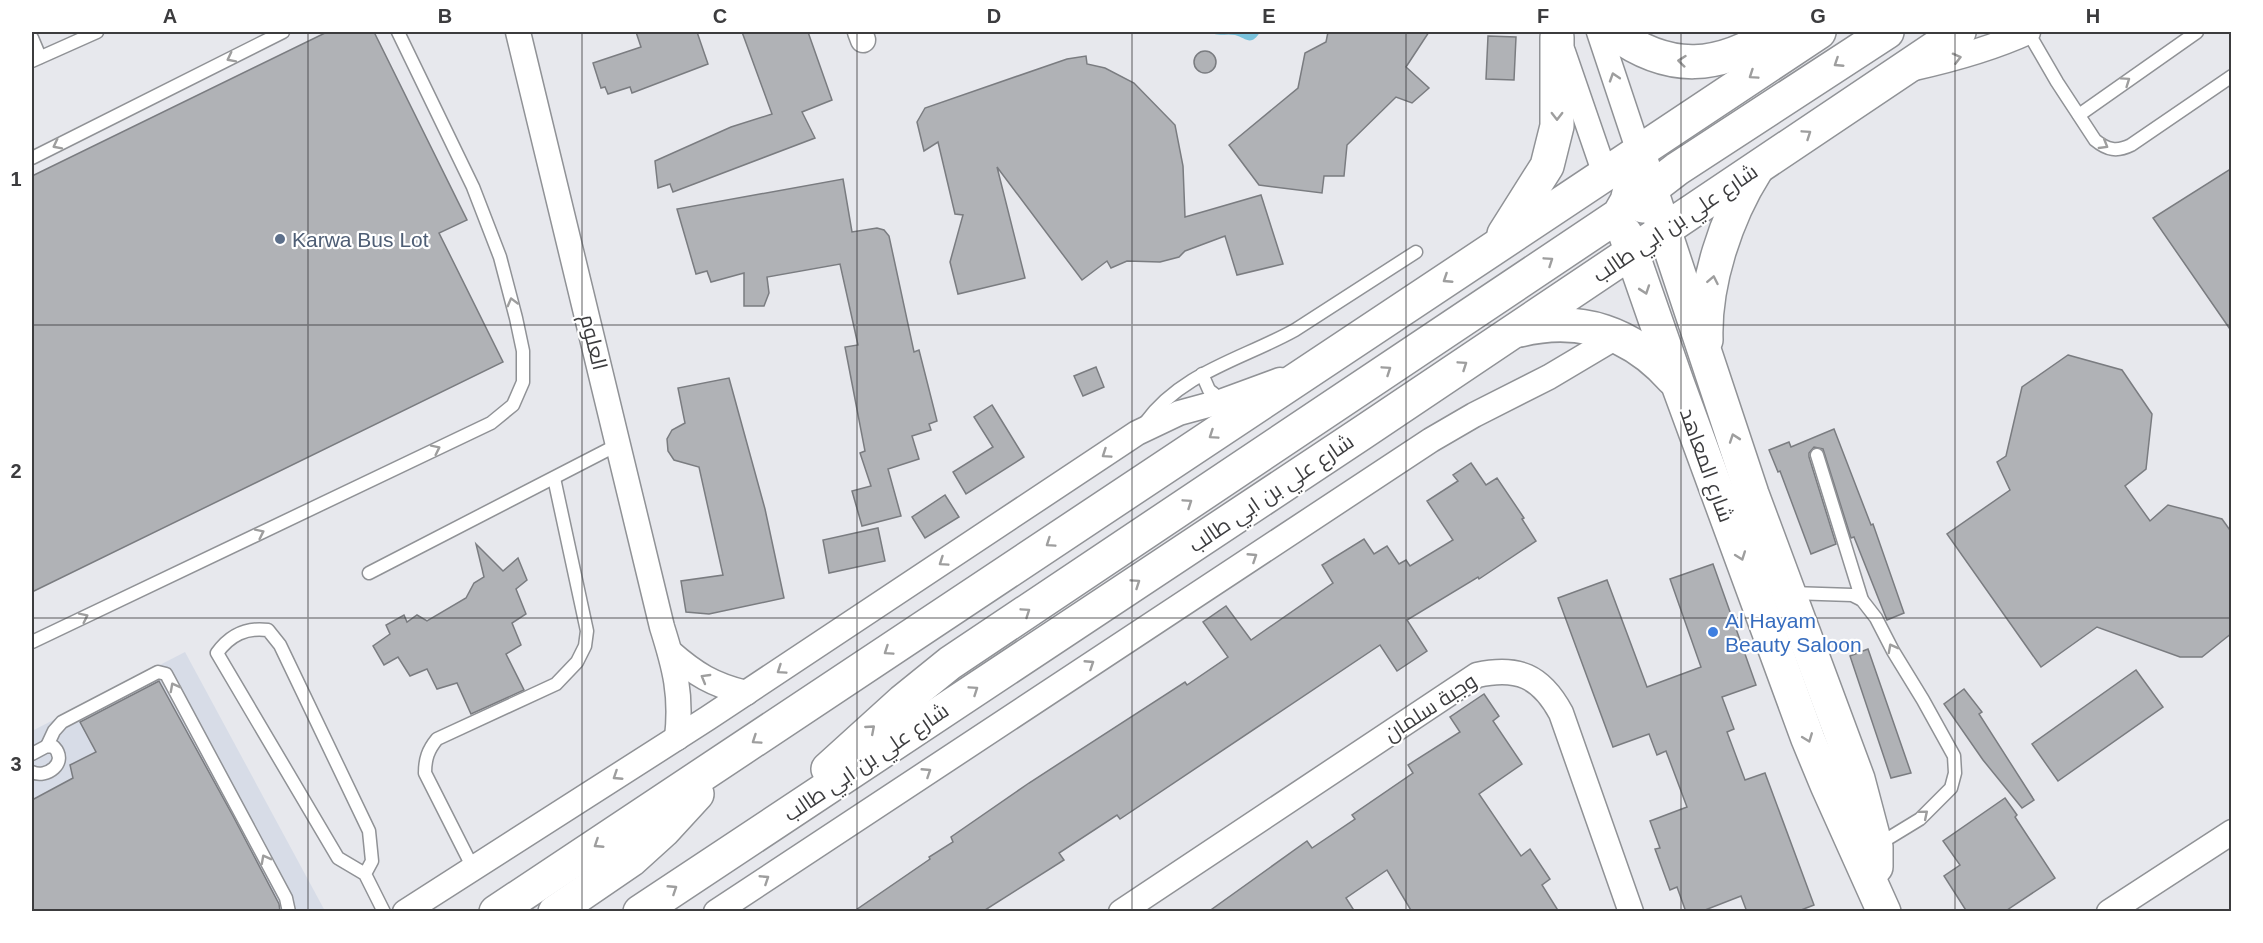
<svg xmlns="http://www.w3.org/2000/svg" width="2263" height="943" font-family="Arial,Cairo,sans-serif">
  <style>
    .built { fill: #d7dce7 }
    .water { fill: #79c2dc }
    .building { fill: #b0b2b6; stroke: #7a7c80; stroke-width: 1.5 }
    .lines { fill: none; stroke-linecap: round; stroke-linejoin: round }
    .lane-casing { stroke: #909296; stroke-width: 15 }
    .street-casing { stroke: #909296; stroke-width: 27 }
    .secondary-casing { stroke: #909296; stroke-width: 36 }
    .lane { stroke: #fff; stroke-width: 12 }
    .street { stroke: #fff; stroke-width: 24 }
    .secondary { stroke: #fff; stroke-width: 33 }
    .oneway { stroke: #9e9e9e }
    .grid { fill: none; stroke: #3c3c3e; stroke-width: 1.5; stroke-opacity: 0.55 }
    .service-dot { fill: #5c6f8a; stroke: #fff; stroke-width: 2 }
    .shop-dot { fill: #3f7fe0; stroke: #fff; stroke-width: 2 }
    .labels { text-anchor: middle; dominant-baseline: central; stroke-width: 4.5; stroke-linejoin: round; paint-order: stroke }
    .street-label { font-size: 21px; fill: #3c3c3e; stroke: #fff }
    .service-label { font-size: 21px; fill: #4e5e75; stroke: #fff; text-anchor: start }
    .shop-label { font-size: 21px; fill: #366cbe; stroke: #fff; text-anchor: start }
    .neatline { fill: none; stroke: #3c3c3e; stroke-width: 2 }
    .grid-label { font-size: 20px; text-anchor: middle; font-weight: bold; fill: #3c3c3e }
  </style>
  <rect width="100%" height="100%" fill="#e7e8ed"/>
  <path class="built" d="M185,652L325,911L32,912V731Z"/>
  <path class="water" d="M1210,32H1260C1251,47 1246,38 1235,35C1225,33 1219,37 1210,32Z"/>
  <g class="building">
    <path d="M327,32H374L467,220L439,233L503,362L32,592V176Z"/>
    <path d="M636,32H697L708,64L632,93L630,87L608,94L605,87L601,88L593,63L641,47Z"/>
    <path d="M742,32H808L832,100L802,112L815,138L673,192L670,184L658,188L655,161L731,127L772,114Z"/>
    <path d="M1328,32H1429L1406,67L1429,88L1412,103L1396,97L1347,145L1344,176H1324L1322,193L1259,185L1229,145L1298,88L1305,53L1326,42Z"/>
    <path d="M1488,36L1516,37L1514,80L1486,79Z"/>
    <circle cx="1205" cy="62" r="11"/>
    <path d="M1086,56L1087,64L1105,68L1134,83L1175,125L1183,166L1185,217L1261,195L1283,264L1237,275L1225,236L1185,251L1179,257L1160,262L1127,261L1111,268L1107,261L1082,280L997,167L1025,278L958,294L950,262L963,215L955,214L938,142L924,151L917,122L925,108L1067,59Z"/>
    <path d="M2232,168V332L2153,218Z"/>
    <path d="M843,179L852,232L877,228L884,230L889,236L914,352L919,350L937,421L929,424L931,430L912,436L919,459L888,469L901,516L862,526L852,491L871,486L860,453L865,451L845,347L858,345L840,264L767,277L769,293L764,306H744V273L711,282L707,271L696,274L677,209Z"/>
    <path d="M2068,355L2122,370L2152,414L2146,469L2125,486L2150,521L2168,505L2222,519L2232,533V633L2202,657H2180L2097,627L2041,667L1947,534L2010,490L1997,462L2006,456L2022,387Z"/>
    <path d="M1096,367L1104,387L1083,396L1074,376Z"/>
    <path d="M729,378L765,509L784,598L709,614L686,612L681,581L723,575L699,467L674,460L668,451L667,439L672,430L685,423L678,388Z"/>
    <path d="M992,405L1024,457L966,494L953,472L993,447L974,417Z"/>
    <path d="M1834,429L1871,525L1873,524L1904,613L1887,620L1854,537L1851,538L1823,449L1814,447L1809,453V457L1836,544L1811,554L1780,471L1778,472L1769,450L1789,442L1791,447Z"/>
    <path d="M1471,463L1486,485L1497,478L1524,518L1522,519L1536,541L1479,579L1478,577L1407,620L1427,651L1397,671L1380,645L1120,819L1117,815L1059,853L1064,860L982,912H853L930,859L929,857L953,842L951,837L1029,783L1185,682L1187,685L1228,657L1203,622L1226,606L1251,640L1333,583L1322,565L1364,539L1374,554L1387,546L1399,564L1406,560L1410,566L1453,540L1427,501L1458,481L1453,475Z"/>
    <path d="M945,495L959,517L925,538L912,517Z"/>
    <path d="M878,528L885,561L829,573L823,540Z"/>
    <path d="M476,544L503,571L518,558L527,580L516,589L526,614L512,623L521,645L506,654L524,690L471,714L457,683L437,689L427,669L410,676L398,657L384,665L373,646L390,634L386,625L404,615L407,622L417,615L427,621L466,598L474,583L484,577Z"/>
    <path d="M1713,564L1756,685L1722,697L1734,729L1727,732L1745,780L1765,773L1814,905L1796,912H1747L1741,896L1700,912H1686L1677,887L1670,890L1655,849L1660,848L1650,821L1687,807L1666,751L1657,755L1649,734L1613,747L1558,598L1607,580L1647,687L1701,667L1670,579Z"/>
    <path d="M1868,649L1911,773L1891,778L1850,656Z"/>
    <path d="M2136,670L2163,707L2058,781L2032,744Z"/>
    <path d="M159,681L233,816L279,904L280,912H32V800L73,778L70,765L96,752L80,722Z"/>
    <path d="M1964,689L1982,712L1979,714L2034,800L2022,808L1983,760L1944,704Z"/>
    <path d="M1484,694L1499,716L1493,721L1522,764L1479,794L1521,856L1530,849L1550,879L1542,885L1559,912H1412L1387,870L1346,898L1355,912H1208L1307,841L1312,848L1355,819L1352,815L1413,773L1408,765L1460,732L1450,717Z"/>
    <path d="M2005,798L2017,815L2015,817L2055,878L2004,912H1967L1944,876L1960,865L1943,841Z"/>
  </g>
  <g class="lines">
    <defs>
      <g id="lane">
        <path d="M2028,32L2057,82L2095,140C2107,150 2117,152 2131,145L2232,76"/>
        <path d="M32,38L40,57"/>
        <path d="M32,61L97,32"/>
        <path d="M2079,115L2197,32"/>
        <path d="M32,158L283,32"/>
        <path d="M1202,374L1209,390L1222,400"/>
        <path d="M1145,423C1182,372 1243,359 1295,330L1416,252"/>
        <path d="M1817,455L1862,600"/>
        <path d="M369,573L619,444"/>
        <path d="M1791,593L1852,595L1862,600L1876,618L1893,651L1923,700L1954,756L1955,773L1951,788L1920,819L1879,844"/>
        <path d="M32,642L491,423L513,405L523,382V351L516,318L500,257L473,187L398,32"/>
        <path d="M47,746L54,731L62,722L158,672L166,674L286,898L289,912"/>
        <path d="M32,754L47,746L54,747C69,763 46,779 32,772"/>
        <path d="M473,868L425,773C425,759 428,750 437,739L556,684L577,662L585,646L587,631L554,478"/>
        <path d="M365,874L372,861L369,831L280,645L268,630C246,627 230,635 217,653L338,858L365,874L384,912"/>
      </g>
      <g id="street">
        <path d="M518,32L662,627C675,668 682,695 677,738"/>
        <path d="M860,32L863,40"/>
        <path d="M1599,32L1639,152"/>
        <path d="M1563,52L1605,174"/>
        <path d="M1914,68C1954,59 1991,49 2028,32"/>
        <path d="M670,652C695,674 713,685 746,693"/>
        <path d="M405,912L708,718L1137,433L1179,413L1223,401L1280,380"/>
        <path d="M716,912L1431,440L1474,415L1549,377L1618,336"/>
        <path d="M1121,912L1477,675C1518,666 1541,676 1561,713L1631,912"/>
        <path d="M2109,912L2232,832"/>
      </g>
      <g id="secondary">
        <path d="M1613,32C1670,74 1719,69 1776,32"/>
        <path d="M1639,154L1752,494L1858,779L1876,847V867"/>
        <path d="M1643,206L1651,189L1677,169L1887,32"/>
        <path d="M1625,233L1677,382L1808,739L1827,785L1884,912"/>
        <path d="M1504,234L1547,166L1557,126V37"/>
        <path d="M1520,330C1581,315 1632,333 1673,379"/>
        <path d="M1706,340C1704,284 1726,217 1756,170"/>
        <path d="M828,769L903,701L950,663L1619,215L1627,201L1639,152"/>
        <path d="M496,912L1819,32"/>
        <path d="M555,912L631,860L663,831L697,794"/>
        <path d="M640,912L1362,433L1959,32"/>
      </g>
    </defs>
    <use href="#lane" class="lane-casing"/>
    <use href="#street" class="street-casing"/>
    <use href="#secondary" class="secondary-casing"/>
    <use href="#lane" class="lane"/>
    <use href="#street" class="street"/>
    <use href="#secondary" class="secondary"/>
  </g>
  <defs><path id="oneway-chevron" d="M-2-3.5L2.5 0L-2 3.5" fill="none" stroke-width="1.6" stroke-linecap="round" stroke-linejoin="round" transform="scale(1.5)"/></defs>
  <g class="oneway">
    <use href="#oneway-chevron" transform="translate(231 58) rotate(153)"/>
    <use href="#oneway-chevron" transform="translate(1957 58) rotate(-14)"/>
    <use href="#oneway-chevron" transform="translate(1682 61) rotate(-174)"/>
    <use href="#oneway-chevron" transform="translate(1838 63) rotate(147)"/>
    <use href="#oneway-chevron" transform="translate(1753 75) rotate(146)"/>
    <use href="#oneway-chevron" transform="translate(1614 77) rotate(-108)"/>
    <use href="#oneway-chevron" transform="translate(2126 81) rotate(-35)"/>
    <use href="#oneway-chevron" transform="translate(1557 116) rotate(90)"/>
    <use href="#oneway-chevron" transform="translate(1807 134) rotate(-34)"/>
    <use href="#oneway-chevron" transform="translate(57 145) rotate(153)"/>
    <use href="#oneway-chevron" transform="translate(2104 145) rotate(31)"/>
    <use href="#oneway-chevron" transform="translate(1549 261) rotate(-34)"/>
    <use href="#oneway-chevron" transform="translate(1447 279) rotate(147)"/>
    <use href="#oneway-chevron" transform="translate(1713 280) rotate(-79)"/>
    <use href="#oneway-chevron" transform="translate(1645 290) rotate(71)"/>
    <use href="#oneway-chevron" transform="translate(512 302) rotate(-105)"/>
    <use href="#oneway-chevron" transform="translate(1463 365) rotate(-34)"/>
    <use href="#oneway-chevron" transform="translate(1387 370) rotate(-34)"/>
    <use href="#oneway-chevron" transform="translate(1213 435) rotate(146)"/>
    <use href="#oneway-chevron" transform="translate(1734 438) rotate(-109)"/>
    <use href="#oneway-chevron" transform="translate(436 449) rotate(-26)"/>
    <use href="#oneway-chevron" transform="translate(1106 454) rotate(146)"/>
    <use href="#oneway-chevron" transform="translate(1188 503) rotate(-34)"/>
    <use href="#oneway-chevron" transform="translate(260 533) rotate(-26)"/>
    <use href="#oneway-chevron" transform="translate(1050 543) rotate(146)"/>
    <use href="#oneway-chevron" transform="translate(1741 556) rotate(70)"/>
    <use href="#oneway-chevron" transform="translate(1253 557) rotate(-33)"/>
    <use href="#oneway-chevron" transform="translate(943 562) rotate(146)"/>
    <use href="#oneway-chevron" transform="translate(1136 583) rotate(-34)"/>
    <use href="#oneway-chevron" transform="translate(1026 612) rotate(-34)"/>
    <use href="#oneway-chevron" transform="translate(84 617) rotate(-26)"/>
    <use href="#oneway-chevron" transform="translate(1892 648) rotate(-118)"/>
    <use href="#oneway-chevron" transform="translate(888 651) rotate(146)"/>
    <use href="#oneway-chevron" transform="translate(1090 664) rotate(-33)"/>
    <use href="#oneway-chevron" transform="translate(781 670) rotate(146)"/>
    <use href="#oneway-chevron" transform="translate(705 678) rotate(-150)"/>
    <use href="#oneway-chevron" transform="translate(174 687) rotate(-118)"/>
    <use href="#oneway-chevron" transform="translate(974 690) rotate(-34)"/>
    <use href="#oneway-chevron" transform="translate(871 729) rotate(-41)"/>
    <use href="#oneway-chevron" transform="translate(1808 738) rotate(69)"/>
    <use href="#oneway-chevron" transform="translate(756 740) rotate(146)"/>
    <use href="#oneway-chevron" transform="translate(927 772) rotate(-33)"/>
    <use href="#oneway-chevron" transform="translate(617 776) rotate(147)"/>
    <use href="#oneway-chevron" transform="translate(1924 814) rotate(-40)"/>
    <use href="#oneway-chevron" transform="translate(598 844) rotate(147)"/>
    <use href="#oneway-chevron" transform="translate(265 859) rotate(-118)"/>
    <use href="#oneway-chevron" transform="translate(765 879) rotate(-33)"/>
    <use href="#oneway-chevron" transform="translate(673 889) rotate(-33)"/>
  </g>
  <path class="grid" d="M308,32V912M582,32V912M857,32V912M1132,32V912M1406,32V912M1681,32V912M1955,32V912M32,325H2232M32,618H2232"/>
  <circle class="service-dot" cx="280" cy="239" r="6"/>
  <circle class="shop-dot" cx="1713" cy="632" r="6"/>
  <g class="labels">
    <g class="street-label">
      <text transform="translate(1675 223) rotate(-34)">شارع علي بن ابي طالب</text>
      <text transform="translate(594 342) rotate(76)">العلوم</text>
      <text transform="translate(1707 465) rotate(70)">شارع المعاهد</text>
      <text transform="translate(1271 493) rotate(-34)">شارع علي بن ابي طالب</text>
      <text transform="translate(1430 707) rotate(-33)">وجبة سلمان</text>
      <text transform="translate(866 762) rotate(-34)">شارع علي بن ابي طالب</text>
    </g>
    <g class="service-label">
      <text x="292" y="239">Karwa Bus Lot</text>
    </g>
    <g class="shop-label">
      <text x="1725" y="620">Al Hayam<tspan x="1725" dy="24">Beauty Saloon</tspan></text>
    </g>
  </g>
  <rect width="2263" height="943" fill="none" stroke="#ffffff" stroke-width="66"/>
  <rect x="33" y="33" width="2197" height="877" class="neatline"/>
  <g class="grid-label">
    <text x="170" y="23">A</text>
    <text x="445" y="23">B</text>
    <text x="720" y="23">C</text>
    <text x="994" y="23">D</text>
    <text x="1269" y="23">E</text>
    <text x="1543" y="23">F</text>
    <text x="1818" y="23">G</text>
    <text x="2093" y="23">H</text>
    <text x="16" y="186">1</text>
    <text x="16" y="478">2</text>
    <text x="16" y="771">3</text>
  </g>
</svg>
